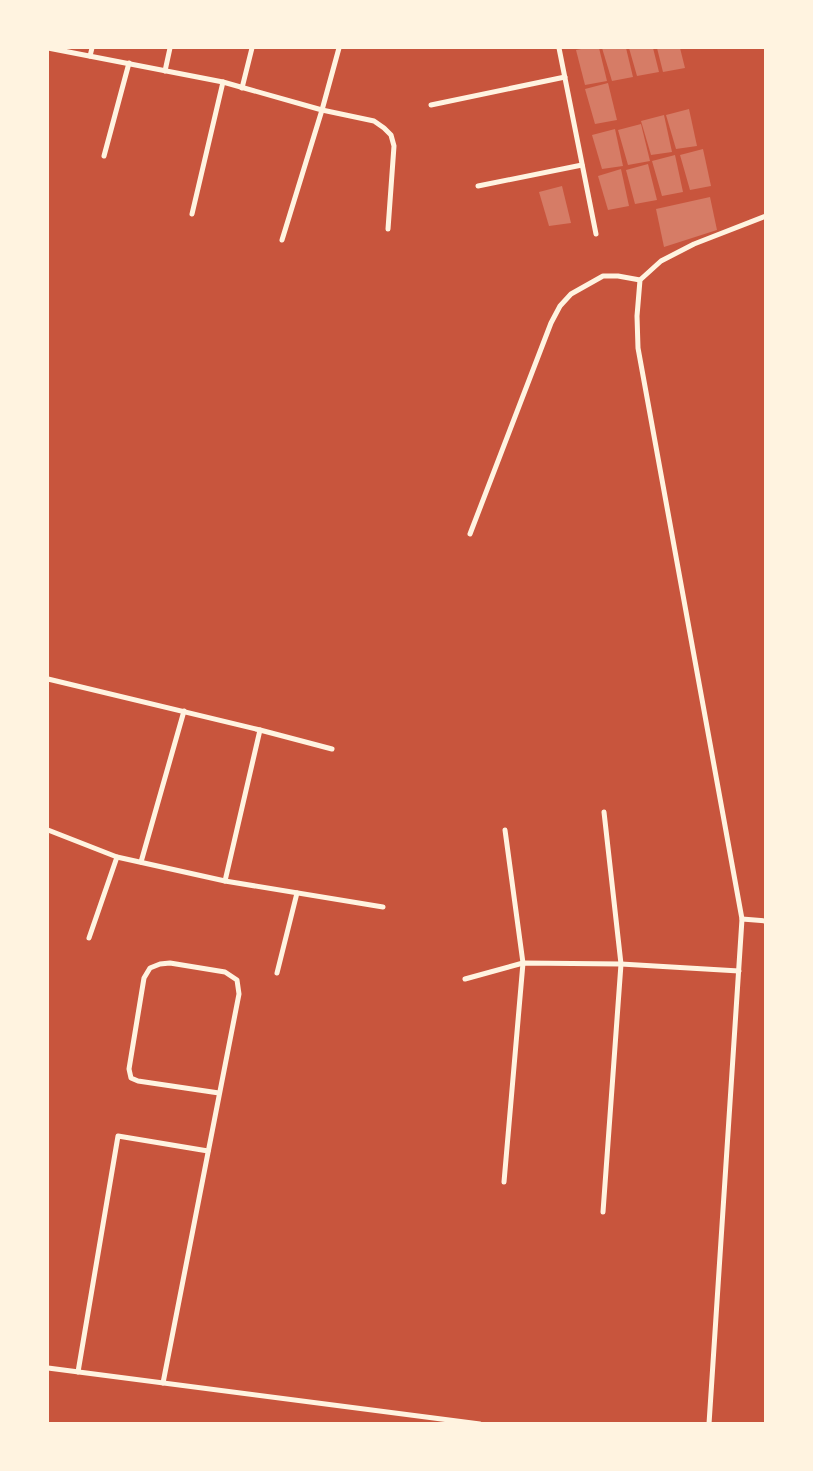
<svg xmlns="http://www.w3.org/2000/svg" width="813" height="1471" font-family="'Space Grotesk',sans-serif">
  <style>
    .building { fill: #d67c66 }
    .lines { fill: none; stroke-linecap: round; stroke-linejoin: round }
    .minor { stroke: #fff3e0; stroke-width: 5 }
  </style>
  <rect width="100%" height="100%" fill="#c8553d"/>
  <g class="building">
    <path d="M586,48H599L607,81L585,85L576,50Z"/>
    <path d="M602,48H626L633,77L612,81Z"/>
    <path d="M629,48H653L659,72L637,76Z"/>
    <path d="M657,48H680L685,68L663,72Z"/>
    <path d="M608,83L617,120L595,124L585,89Z"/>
    <path d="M689,109L697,146L676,149L666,115Z"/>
    <path d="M664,115L672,152L651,155L641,121Z"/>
    <path d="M641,124L650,161L628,165L618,130Z"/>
    <path d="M615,129L623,166L602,169L592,135Z"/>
    <path d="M703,149L711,186L690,190L680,155Z"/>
    <path d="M675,155L683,192L662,196L652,161Z"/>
    <path d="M648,164L657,200L635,204L626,170Z"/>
    <path d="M621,169L629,206L608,210L598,176Z"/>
    <path d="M562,186L571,223L549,226L539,192Z"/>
    <path d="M710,197L717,230L664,247L656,209Z"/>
  </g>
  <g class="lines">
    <g class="minor">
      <path d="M48,48L223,82L322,110L374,121L384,128L391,135L394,146L388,229"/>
      <path d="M559,48L596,234"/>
      <path d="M90,56L92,48"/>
      <path d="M165,71L170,48"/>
      <path d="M242,88L252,48"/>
      <path d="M431,105L565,77"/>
      <path d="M104,156L129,63"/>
      <path d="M478,186L582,165"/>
      <path d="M192,214L223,82"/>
      <path d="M282,240L322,110L339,48"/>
      <path d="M470,534L551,323L560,306L571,294L603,276H618L640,280"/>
      <path d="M48,679L260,730L225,881"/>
      <path d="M260,730L332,749"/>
      <path d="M48,830L117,857L225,881L383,907"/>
      <path d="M141,862L184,711"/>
      <path d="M742,919L638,348L637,316L640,280L661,261L694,244L766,216"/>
      <path d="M89,938L117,857"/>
      <path d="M277,973L297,893"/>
      <path d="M465,979L523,963L621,964L739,971"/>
      <path d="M504,1182L523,963L505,830"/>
      <path d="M603,1212L621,964L604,812"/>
      <path d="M48,1368L480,1424"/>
      <path d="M78,1372L118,1136L208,1151"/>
      <path d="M163,1383L239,994L237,980L225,972L170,963L160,964L150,968L144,978L129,1069L131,1078L138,1081L219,1093"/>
      <path d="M709,1424L742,919L766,921"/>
    </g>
  </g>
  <rect width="813" height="1471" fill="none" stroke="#fff3e0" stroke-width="98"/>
</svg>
